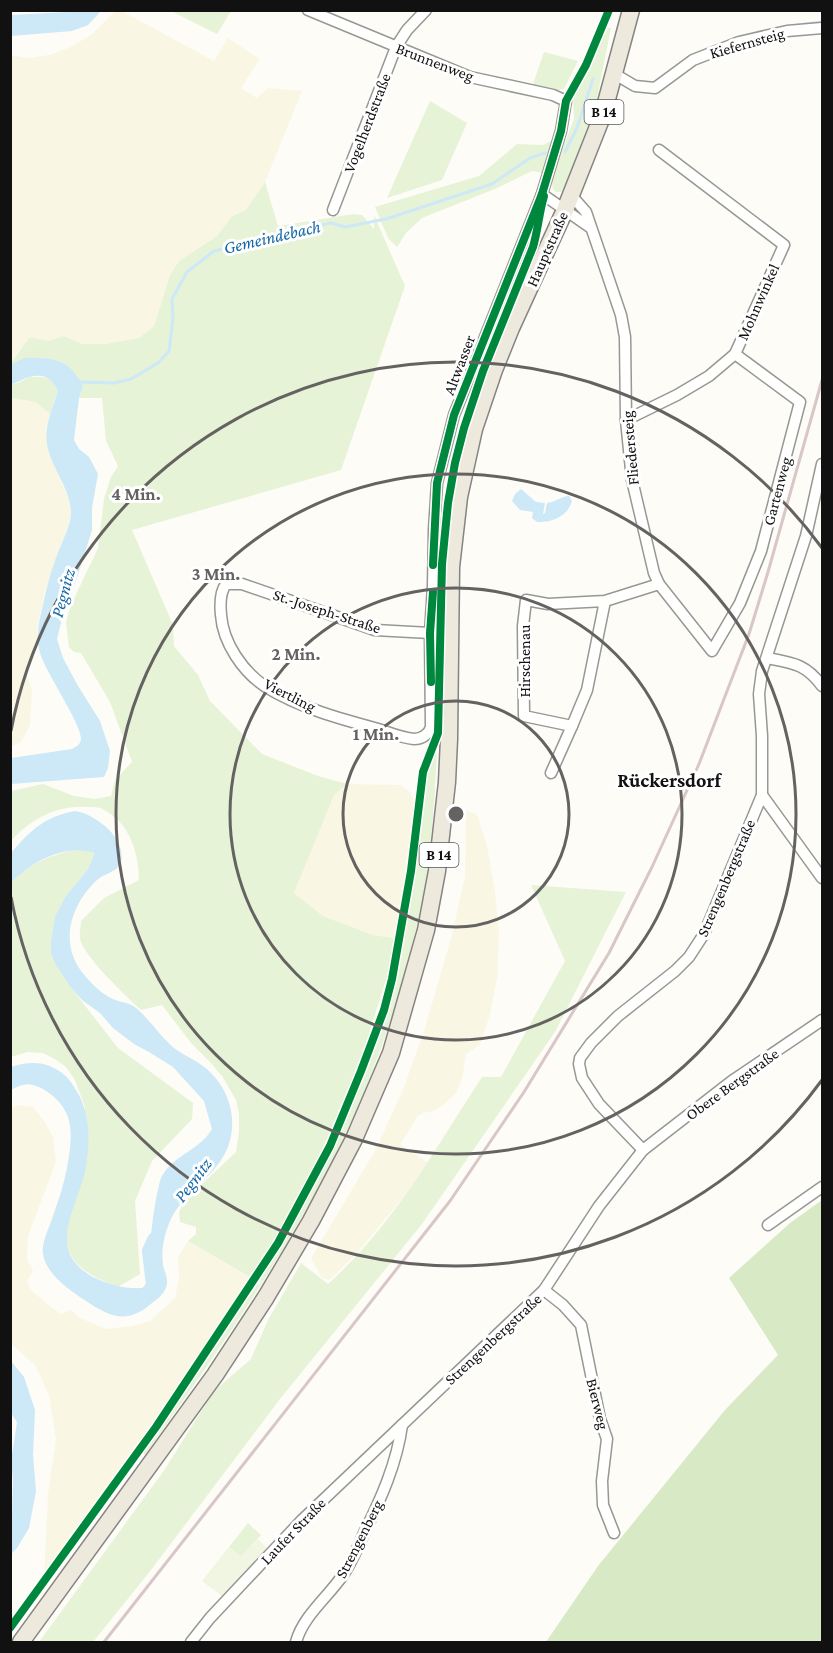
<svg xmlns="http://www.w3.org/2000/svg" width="833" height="1653" font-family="'Crimson Pro',serif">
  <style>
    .farmland { fill: #f9f7e4 }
    .green { fill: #e7f3d7 }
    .forest { fill: #d8eac5 }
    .pitch { fill: #f0f6e1 }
    .water { fill: #cde8f7 }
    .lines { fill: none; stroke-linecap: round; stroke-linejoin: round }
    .stream { stroke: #cde8f7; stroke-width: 3 }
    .river { stroke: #cde8f7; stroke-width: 16 }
    .street-casing { stroke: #979795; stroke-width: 13 }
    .primary-casing { stroke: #858482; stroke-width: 19 }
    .street { stroke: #fffffe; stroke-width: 10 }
    .primary { stroke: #ede9dc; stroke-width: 16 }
    .rail { stroke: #d9c6c7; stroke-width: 3 }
    .cycleway-casing { stroke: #fff; stroke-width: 11 }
    .cycleway { stroke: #00873e; stroke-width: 8 }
    .ring { fill: none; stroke: #646362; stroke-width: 3 }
    .labels { text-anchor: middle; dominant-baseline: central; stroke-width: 6; stroke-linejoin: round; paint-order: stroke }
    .shield { fill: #fff; stroke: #585858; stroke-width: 1.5 }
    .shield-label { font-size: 15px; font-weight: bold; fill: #111 }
    .street-label { font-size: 16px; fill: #111; stroke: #fff }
    .water-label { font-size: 18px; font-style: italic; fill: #1768a6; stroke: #fff }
    .quarter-label { font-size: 20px; font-weight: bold; fill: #111; stroke: #fff }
    .centre { fill: #646362; stroke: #fff; stroke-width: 3 }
    .ring-label { font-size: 18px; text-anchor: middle; font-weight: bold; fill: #646362; stroke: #fff; stroke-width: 6; stroke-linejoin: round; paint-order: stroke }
  </style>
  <rect width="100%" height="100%" fill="#fdfcf7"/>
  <g class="farmland">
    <path d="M115,11H122L214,61L228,38L260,59L241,88L257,98L268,88L302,91L265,182L246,210L232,216L217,236L179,261L170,275L154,326L139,338L105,344H82L64,336L48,341L30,337L14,359L11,360L10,55L28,58L49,55L68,48L91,35Z"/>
    <path d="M11,398L36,402L50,414L46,428L60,479L71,504V510L70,521L45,590L37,629L38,645L25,671L32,690L30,725L21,742L11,747Z"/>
    <path d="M347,784L401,785L410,792L415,802L403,901L394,938L373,935L323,916L294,893L334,795Z"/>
    <path d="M466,810L477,815L487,846L495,891L499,933L497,979L490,1014L480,1045L466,1054L462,1080L456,1093L443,1105L430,1113L426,1111L418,1116L400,1144L427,1162L405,1195L356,1254L329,1280L322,1278L311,1258L375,1151L402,1092L424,1031L452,935L465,876Z"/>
    <path d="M17,1105L33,1107L44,1121L53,1137L56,1162L28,1236L27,1259L33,1271L27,1281L31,1290L47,1304L61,1314L71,1310L80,1318L106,1329L132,1326L150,1321L175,1298L179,1279L178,1257L188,1241L252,1278L142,1438L44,1576L48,1494L56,1439L49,1395L35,1365L11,1344L10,1108Z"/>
  </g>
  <g class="green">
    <path d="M171,11H231L217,34Z"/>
    <path d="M608,28H611L595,108L565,187L561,192H556L553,189L551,179L574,119L573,99Z"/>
    <path d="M544,52L578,61L564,89L554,91L533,84Z"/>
    <path d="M430,101L467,123L442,180L387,198Z"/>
    <path d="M555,139L543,173L532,171L495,189L422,218L406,233L397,247L388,238L375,207L479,176L517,144L543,145Z"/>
    <path d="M265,182L278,226L354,214L362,215L374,229V215L405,286L341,470L132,530L173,625L174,646L198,675L210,701L262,754L318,776L347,784L334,795L294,893L323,916L373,935L394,938L392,961L354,1081L300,1196L252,1278L188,1241L196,1234V1227L180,1222L179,1213L184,1201L236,1152L239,1132V1114L236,1100L222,1076L211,1063L191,1043L162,1005L141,1010C127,997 84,957 80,939C79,934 81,926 81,921L104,898L139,880C139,853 129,821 102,809C99,807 93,807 89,807C57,805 32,818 11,841V791L43,784L74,796L95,799L111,796L115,780L132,762L110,702L81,653L74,652L69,647L66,622L71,605L98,548L104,499L111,477L118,466L106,441L102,398H79L83,386C67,356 40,352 11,364V360L14,359L30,337L48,341L64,336L82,344H105L139,338L154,326L170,275L179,261L217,236L232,216L246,210Z"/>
    <path d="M29,377C46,377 51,375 58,391L50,414L36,402L11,398L10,384L18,383Z"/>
    <path d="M433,749L437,754C434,807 431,863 419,916C406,976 387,1037 363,1094C309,1223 226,1340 145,1455L141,1452L255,1282L259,1285L261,1281L257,1279L285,1235L308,1192L337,1134L370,1057L385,1009L400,951L418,849L429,763Z"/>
    <path d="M80,848L96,853L88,869L66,896L72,989L118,1048L193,1103L192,1119L152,1161L135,1201L140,1274L118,1287C72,1270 55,1251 75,1202L85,1107L75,1080L66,1067L55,1059L43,1053L28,1052L11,1057V883C30,862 53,855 80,848Z"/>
    <path d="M531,885L626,892L555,1032L422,1224L280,1399L151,1570L93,1642H39L163,1472L214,1391L251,1359L268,1320L301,1263L328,1284C393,1226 435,1149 482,1077H501L565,961Z"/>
    <path d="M248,1523L261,1535L241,1557L229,1547Z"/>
  </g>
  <path class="forest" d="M822,1200V1642H546L598,1566L725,1410L778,1355L729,1278L790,1223Z"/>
  <path class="pitch" d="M258,1539L267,1548L222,1596L202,1581L229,1547L241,1557Z"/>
  <g class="water">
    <path d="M71,11H101L88,25L72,31L11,36V15L68,12Z"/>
    <path d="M25,358C53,357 69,359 83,386L79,398L74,440L79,449L89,457L98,474L92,508V530L77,578L70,597L62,607L61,623L57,639L63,658L78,686L100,721L110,751L108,768L104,777C72,779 42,782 11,784V758L72,749C77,746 80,745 81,739C82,725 46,673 40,653C36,639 38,627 41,613C45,596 48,580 54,564C58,550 66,536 70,521C76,494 51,470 47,444C44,425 53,408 58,391C52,378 44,373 29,377C22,379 18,383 11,384V364Z"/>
    <path d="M521,489L536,502L545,503L543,514L545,513L547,503C556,502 561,496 569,496L572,501C568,516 552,523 537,522L532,518L533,512L520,510L512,501L515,494Z"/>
    <path d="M75,811C95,814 127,838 121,862C118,872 103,874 97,880C69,906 58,947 86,977C93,985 103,995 113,999C121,1003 129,1002 136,1008C150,1020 160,1036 174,1048C186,1057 201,1062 211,1073C237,1099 240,1140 215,1168C201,1186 179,1200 170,1221C164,1235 161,1250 163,1265C164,1271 168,1277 167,1284C165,1293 159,1298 152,1303C127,1325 110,1317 86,1301C69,1290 46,1274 43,1254C41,1243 50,1226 53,1216C59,1199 64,1184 67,1168C73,1134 76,1109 43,1089C30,1082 23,1083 11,1090V1067C29,1061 46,1061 62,1073C70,1079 74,1087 79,1095C90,1116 90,1143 86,1167C79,1207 43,1249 93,1277C109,1285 125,1289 142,1288C146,1285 149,1283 151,1278C154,1268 150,1260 150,1250C151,1228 154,1206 159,1185C165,1157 198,1153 212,1129L204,1101L173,1067L149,1052L134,1044L113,1028L100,1013L82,1000L72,989L56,965L51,953V942L55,917L66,896L88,869L95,853C66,843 32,861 11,883V853C31,830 44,817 75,811Z"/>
    <path d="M10,1360L24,1377L35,1410L33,1455L36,1491L29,1528L17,1548L11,1554L13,1480L11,1462L17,1422L11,1413Z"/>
  </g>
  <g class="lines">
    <g class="stream">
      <path d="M798,25L822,22"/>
      <path d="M565,152L577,128L593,79"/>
      <path d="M78,382L114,383L131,379L158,363L169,351L173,319L172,299L187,272L214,251L285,235L316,226L331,223L345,227L386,219L492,184L530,158L545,153"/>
    </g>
    <path class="river" d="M151,1290L154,1285L150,1251L155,1240"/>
    <defs>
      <g id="street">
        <path d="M308,10L470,77L553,95L566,101L561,131L542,194L454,415L437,483L434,530L433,586L430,633L431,727C429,734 422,739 414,739C402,738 390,733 378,729C341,719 300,708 266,687C243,672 223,643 221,615C220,605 220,592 226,584H242L375,630L430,633"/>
        <path d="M613,73L635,86L655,88L693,60L739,42L787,31L822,28"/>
        <path d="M542,194L591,228"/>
        <path d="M571,195L586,212L621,315L625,337L626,420L632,480L654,573L659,584L712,651L740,603L761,551L800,402L735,354"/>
        <path d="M333,210L396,47L407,30L426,10"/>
        <path d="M626,420L677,395L709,376L735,354L784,245L659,150"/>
        <path d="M605,601L587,690L572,726L524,716L523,626L526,600L548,604L605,601L659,584"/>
        <path d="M767,658C793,663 806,664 822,686"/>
        <path d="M551,773L572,726"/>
        <path d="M762,795L822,878"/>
        <path d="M643,1150L599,1104L582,1078L579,1064L580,1058L591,1043L618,1016L675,971L689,957L704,934L762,795V736L759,694L762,671L806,536L822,464"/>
        <path d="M768,1225L822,1187"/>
        <path d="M544,1290L563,1305L581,1325L600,1419L607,1439L602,1481L603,1505L614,1533"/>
        <path d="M191,1642L210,1618L302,1520L544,1290L599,1206L643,1150L732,1081L822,1020"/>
        <path d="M296,1642C303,1616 328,1597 343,1575C352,1562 358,1547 364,1533C381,1499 397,1463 402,1425"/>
      </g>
      <path id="primary" d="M21,1642L215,1375L266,1297L311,1221L354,1139L391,1053L426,930L437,871L447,782L449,739L451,567L459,497L474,429L494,370L511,328L565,210L603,114L631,10"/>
    </defs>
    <use href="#street" class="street-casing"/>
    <use href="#primary" class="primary-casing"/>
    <use href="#street" class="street"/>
    <use href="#primary" class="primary"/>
    <path class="rail" d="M104,1642L450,1201L524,1092L609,953L652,867L699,764L749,634L768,572L822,380"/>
    <defs>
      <g id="cycleway">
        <path d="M433,565L437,483L454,415L542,194L561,131L566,101L586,65L609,10"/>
        <path d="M431,682L430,633L433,592"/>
        <path d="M10,1628L156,1427L278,1243L330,1146L361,1071L384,1010L392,979L411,871L423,772L438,733L442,564L448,503L455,463L464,428L483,371L533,247C538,230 539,213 544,196L542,194"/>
      </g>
    </defs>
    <use href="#cycleway" class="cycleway-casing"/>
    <use href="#cycleway" class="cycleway"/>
  </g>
  <g class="ring">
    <circle cx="456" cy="814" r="113"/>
    <circle cx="456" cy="814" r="226"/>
    <circle cx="456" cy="814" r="340"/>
    <path d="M822 1080A453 453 0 0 1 11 897M11 731A453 453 0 0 1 822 548"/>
  </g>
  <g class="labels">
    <g class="shield">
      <rect x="584.5" y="100" width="39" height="24" rx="4.5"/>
      <rect x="419.5" y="843" width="39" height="24" rx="4.5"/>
    </g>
    <g class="shield-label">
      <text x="604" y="112">B 14</text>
      <text x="439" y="855">B 14</text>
    </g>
    <g class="street-label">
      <text transform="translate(747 43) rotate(-16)">Kiefernsteig</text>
      <text transform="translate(435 62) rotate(21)">Brunnenweg</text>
      <text transform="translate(367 123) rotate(-69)">Vogelherdstraße</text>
      <text transform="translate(547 249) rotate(-66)">Hauptstraße</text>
      <text transform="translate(758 302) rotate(-66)">Mohnwinkel</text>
      <text transform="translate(459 365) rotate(-69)">Altwasser</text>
      <text transform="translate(630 448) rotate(-95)">Fliedersteig</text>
      <text transform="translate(777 491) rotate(-75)">Gartenweg</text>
      <text transform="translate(327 611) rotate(18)">St.-Joseph-Straße</text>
      <text transform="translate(524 661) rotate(-90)">Hirschenau</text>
      <text transform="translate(290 695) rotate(27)">Viertling</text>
      <text transform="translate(726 878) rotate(-67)">Strengenbergstraße</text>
      <text transform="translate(732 1084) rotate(-36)">Obere Bergstraße</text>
      <text transform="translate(493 1339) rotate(-43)">Strengenbergstraße</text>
      <text transform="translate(598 1404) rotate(76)">Bierweg</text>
      <text transform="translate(293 1531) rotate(-46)">Laufer Straße</text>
      <text transform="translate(359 1539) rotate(-63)">Strengenberg</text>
    </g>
    <g class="water-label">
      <text transform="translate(272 237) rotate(-13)">Gemeindebach</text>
      <text transform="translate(63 593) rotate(-75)">Pegnitz</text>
      <text transform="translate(193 1180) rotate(-53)">Pegnitz</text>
    </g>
    <g class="quarter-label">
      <text x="669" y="780">Rückersdorf</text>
    </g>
  </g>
  <circle cx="456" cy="814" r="9" class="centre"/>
  <g class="ring-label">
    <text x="136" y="500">4 Min.</text>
    <text x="216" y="580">3 Min.</text>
    <text x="296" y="660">2 Min.</text>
    <text x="376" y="740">1 Min.</text>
  </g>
  <rect width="833" height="1653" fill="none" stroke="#111111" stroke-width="24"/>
</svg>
